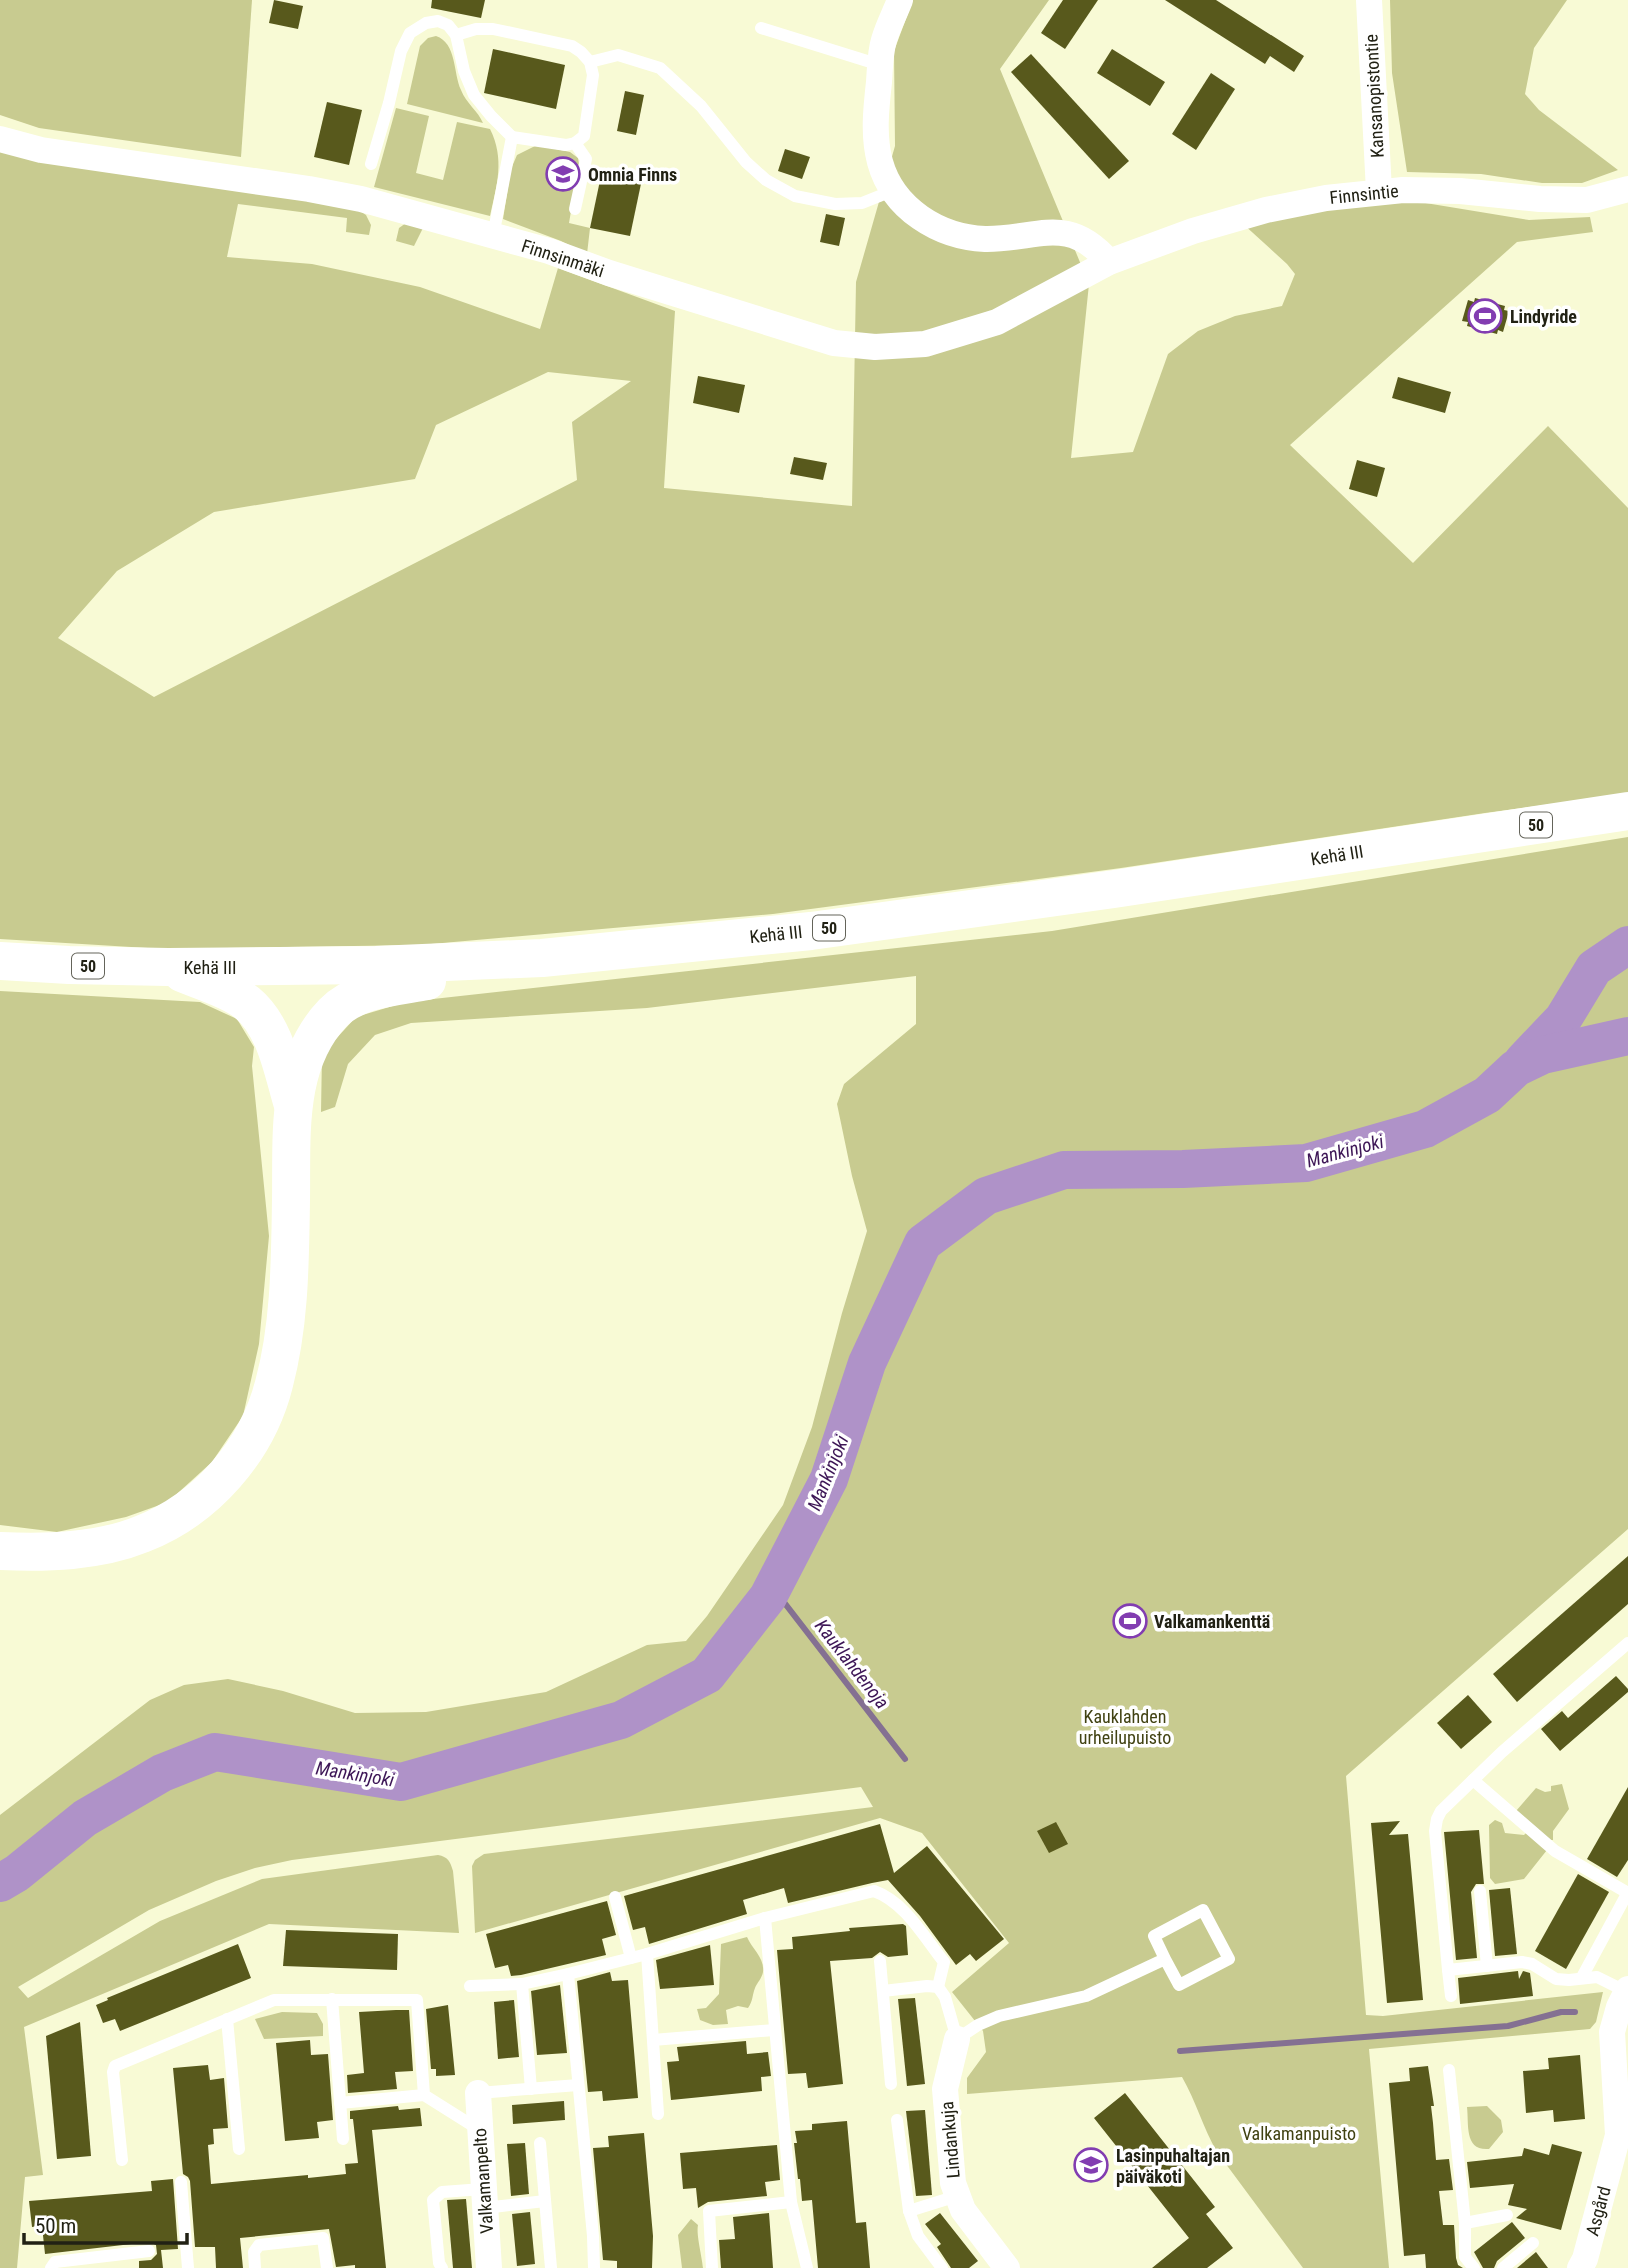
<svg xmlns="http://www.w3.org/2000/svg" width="1628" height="2268" font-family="'Roboto Condensed',sans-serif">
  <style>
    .green { fill: #c8cb90; fill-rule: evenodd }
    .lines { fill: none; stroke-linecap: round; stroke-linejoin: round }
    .stream { stroke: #847092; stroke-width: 6 }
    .river { stroke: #af92c8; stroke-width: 38 }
    .building { fill: #58591c }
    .service { stroke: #fff; stroke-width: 12 }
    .minor { stroke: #fff; stroke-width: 26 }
    .trunk { stroke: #fff; stroke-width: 38 }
    .labels { text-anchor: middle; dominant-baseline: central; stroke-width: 7; stroke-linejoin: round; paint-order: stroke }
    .shield { fill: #fff; stroke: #64645a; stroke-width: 2 }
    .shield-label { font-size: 16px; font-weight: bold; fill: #212114 }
    .street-label { font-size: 18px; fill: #212114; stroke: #fff }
    .poi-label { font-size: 18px; font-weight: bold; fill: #212114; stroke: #fff; text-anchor: start }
    .park-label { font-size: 18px; fill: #414212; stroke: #fff }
    .water-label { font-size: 19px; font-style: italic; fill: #3d1656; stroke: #fff }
  </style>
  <rect width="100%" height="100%" fill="#f8fad5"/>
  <g class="green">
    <path d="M0,0H252L241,157L39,128L0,115Z"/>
    <path d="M913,0H1049L1000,69L1089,284L1071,458L1133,452L1168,354L1198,331L1235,316L1282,306L1295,274L1287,264L1242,223L1395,198L1529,220L1590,217L1593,232L1517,242L1290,445L1413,563L1548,426L1628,508V794L1485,813L1121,868L773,914L420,945L164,949L0,939V150L348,203L366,215L371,225L369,235L346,232L347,218L238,204L227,257L312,264L420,287L540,329L558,268L675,311L664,488L852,506L856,282L895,146L894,51ZM548,372L631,381L572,422L577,480L154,697L58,638L117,571L214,512L415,479L436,425Z"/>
    <path d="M1390,0H1567L1534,48L1525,94L1539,110L1618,170L1582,183H1542L1481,174L1407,172L1392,73Z"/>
    <path d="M436,36C457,43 453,73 461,90C466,103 478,111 483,123L407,104L420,46L428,38Z"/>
    <path d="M396,108L429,116L416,173L443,180L457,122L490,129C505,159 497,185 490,216L374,187Z"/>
    <path d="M537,145L570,152L578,158L579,164L569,223L590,228L587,254L561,241L503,219L511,169L517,155Z"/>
    <path d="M406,223L424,226L414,246L396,241L399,228Z"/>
    <path d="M1628,837V1529L1346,1776L1366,2015L1383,2016L1603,1992L1596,2022L1590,2029L1369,2049L1389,2268H1303L1217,2152C1203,2128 1196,2101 1182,2077L967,2094V2078L986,2052L983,2031L952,1992L1009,1943L922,1833L880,1818L475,1933L472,1866L475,1860L484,1854L873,1807L861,1787L292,1860L255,1868L216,1881L149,1910L18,1987L28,1998L160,1921L262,1879L438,1855C448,1857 450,1861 453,1871L459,1933L269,1924L24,2027L43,2175L25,2177L17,2268H0V1815L150,1700L184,1685L228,1679L283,1691L355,1713L426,1712L546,1692L647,1645L686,1641L707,1616L783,1505L812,1427L842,1313L867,1231L852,1176L837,1104L844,1084L916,1024V976L647,1008L411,1023L375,1035L348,1064L335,1107L321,1112L322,1054L356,1017L406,1002L1052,931Z"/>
    <path d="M0,991L200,1002L237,1019L254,1047L252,1066L269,1236L259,1344L243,1416L212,1462L168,1502L126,1517L57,1532L0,1525Z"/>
    <path d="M1562,1784L1569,1809L1553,1831V1840H1550L1516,1811L1536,1788L1545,1792L1551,1791V1786Z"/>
    <path d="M1495,1820L1502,1823L1505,1833L1524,1835L1527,1832L1547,1850L1524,1879L1495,1884L1490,1878L1489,1825Z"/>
    <path d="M747,1937C752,1949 765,1958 763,1972C762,1978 757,1983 755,1988C752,1996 753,2001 748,2008L738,2006L726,2010L728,2024L713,2025L700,2020L697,2009L706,2008L719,1994L721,1944Z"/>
    <path d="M282,2012L317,2013L323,2024V2036L264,2039L255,2019Z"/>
    <path d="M1487,2106L1501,2120L1503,2132L1489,2149C1464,2151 1469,2125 1467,2107Z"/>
    <path d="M691,2219L698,2225C696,2235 702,2256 703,2268H682L678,2235Z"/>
  </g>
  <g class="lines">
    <g class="stream">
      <path d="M773,1588L905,1759"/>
      <path d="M1180,2051L1508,2026L1561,2012H1575"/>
    </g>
    <g class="river">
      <path d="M1523,1061L1563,1019L1594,968L1628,945"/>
      <path d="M0,1883L17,1873L85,1818L162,1773L215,1752L401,1782L621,1720L707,1675L768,1597L829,1479L867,1363L923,1243L986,1196L1064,1170L1183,1169L1306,1163L1425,1129L1487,1095L1516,1068L1543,1055L1628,1036"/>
    </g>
  </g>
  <g class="building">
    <path d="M274,0L303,6L298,29L269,23Z"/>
    <path d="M432,0H485L481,18L431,8Z"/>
    <path d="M1063,0H1098L1065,49L1041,33Z"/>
    <path d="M1165,0H1216L1304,56L1294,72L1270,56L1265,64Z"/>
    <path d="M493,49L565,65L556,109L484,93Z"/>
    <path d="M1112,49L1165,82L1150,106L1097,73Z"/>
    <path d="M1031,54L1129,161L1109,179L1011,72Z"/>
    <path d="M1211,73L1235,89L1196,150L1172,134Z"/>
    <path d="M625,91L644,95L636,135L617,131Z"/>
    <path d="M327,102L362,110L349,165L314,157Z"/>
    <path d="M785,149L810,157L802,179L778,171Z"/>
    <path d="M602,171L642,179L630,236L590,228Z"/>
    <path d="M826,214L845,218L839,246L820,242Z"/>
    <path d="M1475,298L1505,306L1504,310L1509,311L1503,332L1498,330L1497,334L1467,326L1468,322L1462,321L1468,300L1474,302Z"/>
    <path d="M698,376L745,385L739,413L693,403Z"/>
    <path d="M1398,377L1451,392L1445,413L1392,398Z"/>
    <path d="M794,457L827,463L823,480L790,474Z"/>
    <path d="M1357,460L1385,468L1377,497L1349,489Z"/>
    <path d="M1628,1556V1604L1517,1702L1493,1674Z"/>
    <path d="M1616,1676L1628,1689V1692L1560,1751L1541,1729L1562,1711L1568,1718Z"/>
    <path d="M1468,1695L1492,1722L1461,1749L1437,1723Z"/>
    <path d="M1628,1787V1860L1617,1877L1587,1859Z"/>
    <path d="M1400,1821L1389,1835L1408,1834L1423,2000L1387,2003L1371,1823Z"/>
    <path d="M1056,1822L1068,1844L1049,1853L1037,1831Z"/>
    <path d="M880,1824L894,1873L927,1846L1004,1939L976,1961L970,1954L956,1965L920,1916L888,1880L872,1883L788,1903L784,1888L743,1900L747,1914L649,1944L645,1927L633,1930L624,1896Z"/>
    <path d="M1479,1830L1484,1884H1476L1471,1892L1477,1958L1456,1960L1444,1832Z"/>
    <path d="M1578,1874L1609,1892L1566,1969L1535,1951Z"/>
    <path d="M1510,1888L1517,1954L1495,1956L1489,1890Z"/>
    <path d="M607,1901L616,1935L602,1939L606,1955L521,1975L511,1976L508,1965L495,1968L486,1934Z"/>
    <path d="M903,1924L906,1926L908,1955L888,1957L880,1952L872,1958L830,1961L843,2084L808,2088L806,2073L788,2074L777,1950L793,1949L792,1937L850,1931L849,1928Z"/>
    <path d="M286,1930L398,1934L397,1970L283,1966Z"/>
    <path d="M238,1944L251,1978L120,2031L115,2019L103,2023L96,2005L108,2000L107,1998Z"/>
    <path d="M710,1945L714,1985L660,1989L656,1960Z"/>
    <path d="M1518,1971L1519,1979L1523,1971L1530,1973L1533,1996L1460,2004L1458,1978Z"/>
    <path d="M610,1972L612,1981L628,1980L638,2098L603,2101L602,2091L588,2092L577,1981Z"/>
    <path d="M560,1985L567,2053L537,2055L531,1991Z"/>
    <path d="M915,1998L925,2084L907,2086L898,1999Z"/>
    <path d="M514,2000L519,2057L498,2059L494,2002Z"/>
    <path d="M448,2005L455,2075L436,2076V2069H431L426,2009Z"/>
    <path d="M396,2010H409L413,2071L395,2072L397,2089L348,2093L347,2075L364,2073L359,2012Z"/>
    <path d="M80,2022L91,2156L57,2159L46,2036Z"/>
    <path d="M310,2040L311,2055L328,2054L333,2120L317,2122L319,2138L285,2141L276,2043Z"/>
    <path d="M746,2041L747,2054L768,2052L771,2076L761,2077L762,2091L671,2100L667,2062L679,2061L677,2047Z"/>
    <path d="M1580,2055L1585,2119L1554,2122L1553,2110L1526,2113L1523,2071L1549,2069L1548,2058Z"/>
    <path d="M208,2065L210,2080L224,2078L228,2128L213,2129L214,2144L208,2145L211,2184L308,2175V2178L346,2174L345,2164L358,2163L353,2119H350V2111L398,2106L399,2110L420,2108L422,2126L372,2130L386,2268H355V2265L336,2267L329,2229L240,2238L243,2268H216L215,2247H195L190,2181L188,2177L183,2174L173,2068Z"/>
    <path d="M1428,2066L1434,2106H1431L1433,2123H1431H1433L1436,2160L1449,2159L1453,2190L1439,2191L1443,2225H1454L1456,2258L1458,2265L1463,2268H1426L1425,2254L1404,2256L1389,2083L1410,2081L1409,2068Z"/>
    <path d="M1125,2093L1215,2207L1206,2214L1233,2248L1207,2268H1152L1189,2238L1094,2118Z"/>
    <path d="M564,2101L565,2120L513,2124L512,2105Z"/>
    <path d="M925,2110L932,2195L916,2196L906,2111Z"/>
    <path d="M847,2121L856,2223L866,2222L870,2268H818L812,2200L802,2201L800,2179H798L794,2143H797L795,2131L812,2130V2124Z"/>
    <path d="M644,2133L653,2236L652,2268H617V2261L603,2260L593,2148L609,2147L608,2136Z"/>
    <path d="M525,2143L529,2194L511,2196L507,2144Z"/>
    <path d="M1552,2144L1582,2152L1561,2230L1516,2218L1527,2209L1508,2205L1514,2184L1470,2188L1467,2162L1522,2156L1524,2148L1549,2155Z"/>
    <path d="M777,2145L780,2180L765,2182L767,2196L708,2202L698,2208L696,2188L683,2189L680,2153Z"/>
    <path d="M173,2179L178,2249L161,2250L163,2268H139V2261L151,2260L157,2254L156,2245L149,2242L45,2254L42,2226L32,2227L29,2201L152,2191L151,2181Z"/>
    <path d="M466,2199L472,2268H453L447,2200Z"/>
    <path d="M530,2212L535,2264L517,2266L512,2214Z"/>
    <path d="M769,2213L773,2268H721L719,2240L735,2239L733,2217Z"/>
    <path d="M940,2213L978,2261L969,2268H951L937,2247L941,2244L925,2224Z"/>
    <path d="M1512,2222L1525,2238L1497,2261L1494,2268H1483L1474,2252Z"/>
    <path d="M1536,2252L1548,2268H1517Z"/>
  </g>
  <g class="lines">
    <g class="service">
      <path d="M761,28L880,65"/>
      <path d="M456,35L476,29H493L572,46L581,52L590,62L593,75L584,136L575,143L566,145L512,137"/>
      <path d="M590,62L618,55L660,68L701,106L746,162L766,180L795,196L835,204L862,203L892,191"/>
      <path d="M575,143L586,159L575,209"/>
      <path d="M371,164L389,103L401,51L410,33L426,23L438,21L448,25L456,35L464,71L474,95L491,116L512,137L493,236"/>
      <path d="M1473,1780L1555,1851L1628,1893"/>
      <path d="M1480,1891L1487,1966"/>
      <path d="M615,1897L631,1958"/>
      <path d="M765,1918L791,2202L807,2268"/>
      <path d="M647,1954L658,2114"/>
      <path d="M880,1961L891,2084"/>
      <path d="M1448,1970L1451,1996"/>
      <path d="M568,1974L593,2236L594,2268"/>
      <path d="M1582,1977L1628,1892"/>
      <path d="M522,1984L531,2089"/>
      <path d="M470,1986L522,1984L568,1974L647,1954L765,1918L874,1891C905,1902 924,1937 944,1962L938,1987"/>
      <path d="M883,1991L927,1986L938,1987L945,1997L957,2039L978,2025L999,2016L1086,1996L1165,1959L1179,1985L1229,1959L1203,1910L1154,1936L1165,1959"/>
      <path d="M1627,1992L1597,1977L1569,1980L1556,1979L1532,1964L1522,1962L1448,1970L1435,1831L1437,1819L1441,1811L1502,1752L1628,1643"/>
      <path d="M332,1999L343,2139"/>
      <path d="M227,2019L239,2149"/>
      <path d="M653,2040L774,2030"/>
      <path d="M1449,2070L1465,2223V2257L1474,2268"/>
      <path d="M478,2093L578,2085"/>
      <path d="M340,2103L424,2095"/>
      <path d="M897,2120L909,2211L918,2236L942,2268"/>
      <path d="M540,2143L551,2268"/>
      <path d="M122,2160L113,2072L115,2066L274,2000H417L424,2095L478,2129"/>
      <path d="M181,2182L188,2268"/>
      <path d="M485,2208L545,2201"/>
      <path d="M909,2211L957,2196"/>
      <path d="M1465,2223L1507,2215"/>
      <path d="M51,2268L55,2262L149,2251"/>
      <path d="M255,2268L254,2252L259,2245L323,2238L327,2268"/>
      <path d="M442,2268L439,2263L433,2200L442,2192L483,2189"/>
      <path d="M712,2268L709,2211L791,2202"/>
      <path d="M1503,2268L1533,2243"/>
    </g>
    <g class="minor">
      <path d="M900,0C895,13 888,26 884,40C880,53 880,69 879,82C876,109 873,136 880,162C893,209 939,237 985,239C1037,240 1067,213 1109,262"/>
      <path d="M1369,0L1379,191"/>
      <path d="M0,139L41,150L309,189L361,199L549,251L609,273L834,343L875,347L925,344L997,322L1109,262L1193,231L1266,210L1326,198L1403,190L1460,191L1540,199L1587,200L1628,189"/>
      <path d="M957,2039L945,2089L953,2183L963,2210L1007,2268"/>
      <path d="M478,2093L489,2268"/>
      <path d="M1580,2268L1585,2259L1618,2135L1612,2032L1619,2007L1628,1989"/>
    </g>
    <g class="trunk">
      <path d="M0,961L69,965L168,967L376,965L542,958L811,931L1114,889L1628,811"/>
      <path d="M182,973C203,982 230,989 247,1003C275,1026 282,1068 292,1102"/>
      <path d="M0,1551C46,1553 98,1552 142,1534C206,1509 257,1451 274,1384C290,1324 290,1262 291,1200C292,1136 285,1063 333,1013C356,989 395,987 427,981"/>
    </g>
  </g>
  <defs>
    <symbol id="school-ring" viewBox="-11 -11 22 22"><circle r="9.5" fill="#fff" stroke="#823db1" stroke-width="1.5"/><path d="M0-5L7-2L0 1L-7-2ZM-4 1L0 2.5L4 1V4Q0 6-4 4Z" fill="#823db1"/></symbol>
    <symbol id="stadium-ring" viewBox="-11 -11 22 22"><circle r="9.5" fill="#fff" stroke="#823db1" stroke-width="1.5"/><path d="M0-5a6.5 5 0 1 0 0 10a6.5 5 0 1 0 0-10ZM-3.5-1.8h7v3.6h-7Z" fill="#823db1"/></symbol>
  </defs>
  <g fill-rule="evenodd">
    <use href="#school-ring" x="544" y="155" width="38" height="38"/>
    <use href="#stadium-ring" x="1466" y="297" width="38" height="38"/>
    <use href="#stadium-ring" x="1111" y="1602" width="38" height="38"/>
    <use href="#school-ring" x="1072" y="2146" width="38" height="38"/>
  </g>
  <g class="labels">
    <g class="shield">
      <rect x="1520" y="812.5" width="32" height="25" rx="5"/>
      <rect x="813" y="915.5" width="32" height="25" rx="5"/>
      <rect x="72" y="953.5" width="32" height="25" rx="5"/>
    </g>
    <g class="shield-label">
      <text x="1536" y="825">50</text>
      <text x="829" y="928">50</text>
      <text x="88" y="966">50</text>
    </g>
    <g class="street-label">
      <text transform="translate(1374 96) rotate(-93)">Kansanopistontie</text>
      <text transform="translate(1364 194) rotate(-6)">Finnsintie</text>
      <text transform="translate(563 258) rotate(18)">Finnsinmäki</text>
      <text transform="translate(1337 855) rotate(-9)">Kehä III</text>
      <text transform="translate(776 934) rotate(-6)">Kehä III</text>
      <text x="210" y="967">Kehä III</text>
      <text transform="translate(950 2140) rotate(-95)">Lindankuja</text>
      <text transform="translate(483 2181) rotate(-94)">Valkamanpelto</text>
      <text transform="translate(1598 2211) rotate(-75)">Asgård</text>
    </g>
    <g class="poi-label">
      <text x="588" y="174">Omnia Finns</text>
      <text x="1510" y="316">Lindyride</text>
      <text x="1154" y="1621">Valkamankenttä</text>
      <text x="1116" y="2155">Lasinpuhaltajan<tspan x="1116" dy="21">päiväkoti</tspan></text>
    </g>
    <g class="park-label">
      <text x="1125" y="1716">Kauklahden<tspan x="1125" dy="21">urheilupuisto</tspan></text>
      <text x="1299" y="2133">Valkamanpuisto</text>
    </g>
    <g class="water-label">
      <text transform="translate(1345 1151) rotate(-15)">Mankinjoki</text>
      <text transform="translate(828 1473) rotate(-68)">Mankinjoki</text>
      <text transform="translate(852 1664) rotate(52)">Kauklahdenoja</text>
      <text transform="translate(355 1774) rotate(9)">Mankinjoki</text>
    </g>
  </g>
  <path d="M24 2233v10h163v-10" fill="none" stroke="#212114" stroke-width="3.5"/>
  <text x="35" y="2233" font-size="21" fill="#212114" stroke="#ffffff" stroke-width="5" paint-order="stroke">50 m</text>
</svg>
